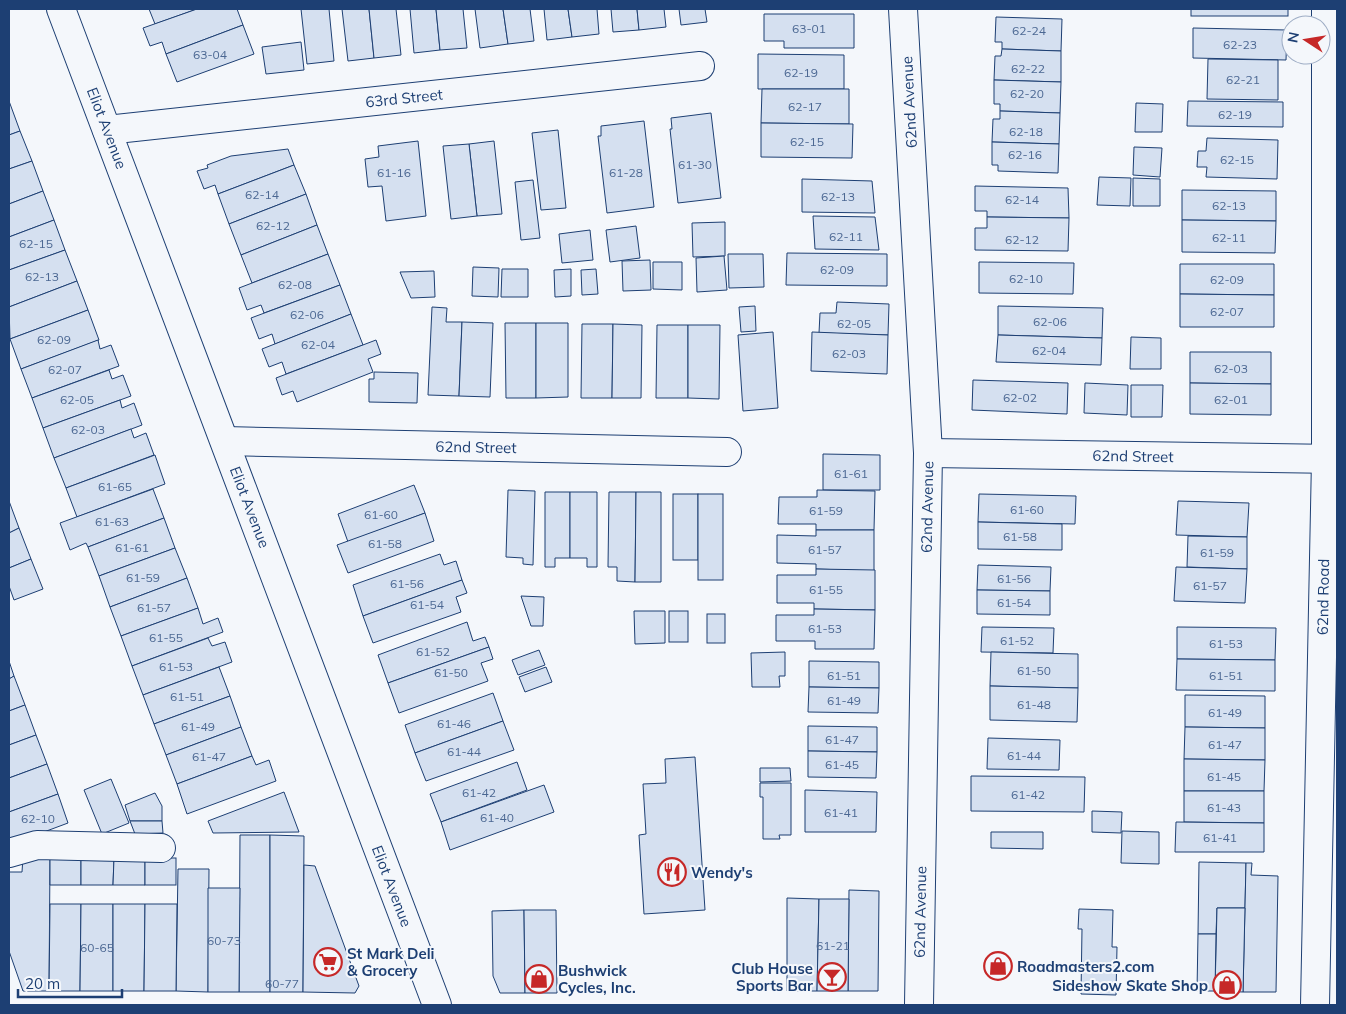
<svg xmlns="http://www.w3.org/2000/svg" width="1346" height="1014" font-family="Mulish,sans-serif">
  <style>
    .building { fill: #d5e0f0; stroke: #1d3f73 }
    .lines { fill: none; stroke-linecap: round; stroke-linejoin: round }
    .minor-casing { stroke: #1d3f73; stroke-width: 30 }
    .minor { stroke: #f4f7fb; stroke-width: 28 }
    .labels { text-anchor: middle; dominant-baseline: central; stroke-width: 4; stroke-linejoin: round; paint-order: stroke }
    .number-label { font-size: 12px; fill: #4b6792 }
    .street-label { font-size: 15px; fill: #1d3f73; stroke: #f4f7fb }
    .poi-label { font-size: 15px; font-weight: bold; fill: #1d3f73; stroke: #f4f7fb; text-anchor: start }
  </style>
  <rect width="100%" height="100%" fill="#f4f7fb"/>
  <g class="building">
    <path d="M149,9H197L155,24Z"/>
    <path d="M197,9H237L243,25L166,54L162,42L150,46L143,28Z"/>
    <path d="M301,9H329L334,61L307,64Z"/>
    <path d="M342,9H369L374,58L348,61Z"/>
    <path d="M369,9H396L401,55L374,58Z"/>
    <path d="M410,9H436L440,50L414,53Z"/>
    <path d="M436,9H463L467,48L440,50Z"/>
    <path d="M475,9H503L508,44L480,48Z"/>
    <path d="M503,9H530L534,41L508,44Z"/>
    <path d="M544,9H568L572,37L547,40Z"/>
    <path d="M568,9H597L599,34L572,37Z"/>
    <path d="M611,9H637L639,30L613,32Z"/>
    <path d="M637,9H664L666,27L639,30Z"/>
    <path d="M679,9H705L707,22L681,25Z"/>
    <rect x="1191" y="9" width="97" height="7"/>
    <path d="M764,14H854V48H784V41H764Z"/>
    <path d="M996,17L1062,19L1061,51L1002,49V42H995Z"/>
    <path d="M243,25L254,54L177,82L166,54Z"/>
    <path d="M1193,28L1287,30L1286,60L1193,58Z"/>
    <path d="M301,42L304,70L266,74L262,47Z"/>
    <path d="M1002,49L1061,51V82L994,80L995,56H1001Z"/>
    <path d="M758,54L844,55V89H758Z"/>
    <path d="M1208,59L1278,60V100L1207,99Z"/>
    <path d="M994,80L1061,82L1060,113L1000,111V104H994Z"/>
    <path d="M762,89H849V124L761,123Z"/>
    <path d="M9,101L20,131L9,135Z"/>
    <path d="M1188,101L1283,102V127L1187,126Z"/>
    <path d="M1136,103L1163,104L1162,132H1135Z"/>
    <path d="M1000,111L1060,113L1059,144L992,142L993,119H1000Z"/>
    <path d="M711,113L721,198L678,203L670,129H672L671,118Z"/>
    <path d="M644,121L654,207L607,213L598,136H601V126Z"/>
    <path d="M761,123L853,124L852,158L761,157Z"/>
    <path d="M558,130L566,208L541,210L532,133Z"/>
    <path d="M20,131L32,161L9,169V135Z"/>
    <path d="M1207,138L1278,140L1277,179L1206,177L1207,167H1197L1198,151H1206Z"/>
    <path d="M418,141L426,216L386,221L382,186L368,187L365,159L379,157L378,146Z"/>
    <path d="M494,141L502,214L477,216L469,144Z"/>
    <path d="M992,142L1059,144L1058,173L998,171V165H992Z"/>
    <path d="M469,144L477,216L451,219L443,146Z"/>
    <path d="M1134,147L1162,148L1160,177L1133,175Z"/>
    <path d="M288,149L294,165L218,194L215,185L204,189L197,171L208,168L207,165L231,156Z"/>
    <path d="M32,161L43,191L9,204V169Z"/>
    <path d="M294,165L306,194L229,224L218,194Z"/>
    <path d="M1099,177L1131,178L1130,206L1097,205Z"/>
    <path d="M1133,178L1160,179V206H1133Z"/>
    <path d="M802,179L872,181L875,213L802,212Z"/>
    <path d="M533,180L540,238L521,240L515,182Z"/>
    <path d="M975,186L1068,188L1069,218L987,217V211H975Z"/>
    <path d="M1182,190L1276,191V221L1182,220Z"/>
    <path d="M43,191L54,220L9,237V204Z"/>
    <path d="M306,194L317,225L241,255L229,224Z"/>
    <path d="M813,216L875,217L879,250L815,249Z"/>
    <path d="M987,217L1069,218L1068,251L975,250V228H987Z"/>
    <path d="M54,220L65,250L9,270V237Z"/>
    <path d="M1182,220L1276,221L1275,253L1182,252Z"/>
    <path d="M725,222V256L693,257L692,223Z"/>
    <path d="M317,225L328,254L252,283L241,255Z"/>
    <path d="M636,226L640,258L610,262L606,230Z"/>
    <path d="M590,230L593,260L562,263L559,234Z"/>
    <path d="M65,250L77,281L9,307V270Z"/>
    <path d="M787,253L887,254V286L786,285Z"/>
    <path d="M328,254L340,285L264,313L261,305L247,310L239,288Z"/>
    <path d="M728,254H763L764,287L729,288Z"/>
    <path d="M724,256L727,290L697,292L696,258Z"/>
    <path d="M650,260L651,290L623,291L622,261Z"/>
    <path d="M653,262H682V290L653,289Z"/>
    <path d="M979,262L1074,263L1073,294L979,293Z"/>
    <path d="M1180,264H1274V295L1180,294Z"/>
    <path d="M473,267L499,268L498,297L472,296Z"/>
    <path d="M502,269H528V297H501Z"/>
    <path d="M571,269V296L555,297L554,270Z"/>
    <path d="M596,269L598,294L582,295L581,270Z"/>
    <path d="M434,271L435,297L411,298L400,272Z"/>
    <path d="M77,281L88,310L10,339L9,307Z"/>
    <path d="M340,285L351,314L275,344L272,334L259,339L251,318Z"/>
    <path d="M1180,294L1274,295V327H1180Z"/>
    <path d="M837,302L889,304L888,335L819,333L820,313H836Z"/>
    <path d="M755,306L756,331L741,332L739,307Z"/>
    <path d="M998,306L1103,308L1102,338L998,335Z"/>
    <path d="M432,307L447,308L446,322H462L459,396L428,395Z"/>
    <path d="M88,310L99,340L21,369L10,339Z"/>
    <path d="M351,314L363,345L286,374L282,362L269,367L262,349Z"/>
    <path d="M462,322L493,323L490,397L459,396Z"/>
    <path d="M505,323H536V398H506Z"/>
    <path d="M536,323H568V397L536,398Z"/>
    <path d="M582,324H613L612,398H581Z"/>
    <path d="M613,324L642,325L641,398H612Z"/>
    <path d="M657,325H688V398H656Z"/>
    <path d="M688,325H720L719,399L688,398Z"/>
    <path d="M773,332L778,408L743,411L738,335Z"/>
    <path d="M812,332L888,335L887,374L811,371Z"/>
    <path d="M998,335L1102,338L1101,365L996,362Z"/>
    <path d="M1131,337L1161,338V369H1130Z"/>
    <path d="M98,340L100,349L111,345L119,366L32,398L21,369Z"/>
    <path d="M376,340L381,354L368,359L373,372L297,402L293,391L282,395L276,378Z"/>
    <path d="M1190,352H1271V384L1190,383Z"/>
    <path d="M109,370L112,379L123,375L131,396L43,428L32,398Z"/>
    <path d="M374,372L418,373L417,403L369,402V379H374Z"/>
    <path d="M973,380L1068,383L1067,414L972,410Z"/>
    <path d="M1085,383L1128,385L1127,415L1084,413Z"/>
    <path d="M1190,383L1271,384V415L1190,414Z"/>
    <path d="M1131,385H1163L1162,417H1131Z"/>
    <path d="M120,400L122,408L134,403L142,425L54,458L43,428Z"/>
    <path d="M131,429L134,438L146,433L154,455L66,488L54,458Z"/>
    <path d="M823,454L880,455V490H823Z"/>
    <path d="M155,455L165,484L77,517L66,488Z"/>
    <path d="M414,485L425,513L348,542L338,514Z"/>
    <path d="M153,489L164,518L88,547L86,543L70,550L60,523Z"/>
    <path d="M508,490L535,491L533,565L523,564V558L506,557Z"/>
    <path d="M817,490L875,491L874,530H816V524H778L779,497H817Z"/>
    <path d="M545,492H570V558H555V567H545Z"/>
    <path d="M570,492H597V567H587V558H570Z"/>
    <path d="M609,492H636L635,582L617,581V567H608Z"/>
    <path d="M636,492H661V582H635Z"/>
    <rect x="673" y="494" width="25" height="66"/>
    <rect x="698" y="494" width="25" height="86"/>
    <path d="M979,494L1076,496L1075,524L978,522Z"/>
    <path d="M9,501L19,528L9,533Z"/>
    <path d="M1178,501L1249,503L1247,537L1176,535Z"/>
    <path d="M425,513L434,541L348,573L337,545Z"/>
    <path d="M164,518L175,548L99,576L88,547Z"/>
    <path d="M978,522L1062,524V550L978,549Z"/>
    <path d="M19,528L31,559L9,568V533Z"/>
    <path d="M816,530H874V571L816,569V564L777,563V535L816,536Z"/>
    <path d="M1188,536L1247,537V569L1187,567Z"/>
    <path d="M175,548L187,578L110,607L99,576Z"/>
    <path d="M440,554L444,565L456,561L462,580L363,616L353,585Z"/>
    <path d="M31,559L43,589L14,600L9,586V568Z"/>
    <path d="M978,565L1051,567L1050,591L977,590Z"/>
    <path d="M1176,567L1247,569L1245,603L1174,601Z"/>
    <path d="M816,569L875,570V610L814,609V603H777V575H816Z"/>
    <path d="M187,578L198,608L121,636L110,607Z"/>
    <path d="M462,580L467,593L456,597L461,612L373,643L363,616Z"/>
    <path d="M977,590L1050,591V615L977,614Z"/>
    <path d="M521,596L544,597L543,626H531Z"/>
    <path d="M198,608L203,624L218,618L223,632L132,666L121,636Z"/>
    <path d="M814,609L875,610L874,649H815V641H776V615H814Z"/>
    <path d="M634,611H665V643L635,644Z"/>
    <rect x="669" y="611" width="19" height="31"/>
    <rect x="707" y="614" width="18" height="29"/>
    <path d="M467,622L473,641L485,637L489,647L388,683L378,655Z"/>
    <path d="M982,627L1054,628L1053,653L981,652Z"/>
    <path d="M1177,627L1276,628L1275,660L1177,659Z"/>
    <path d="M208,638L212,646L225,642L232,662L143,695L132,666Z"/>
    <path d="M489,647L493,659L481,663L488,681L399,713L388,683Z"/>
    <path d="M539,650L545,665L518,675L512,660Z"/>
    <path d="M785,652V676H779L780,687H752L751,653Z"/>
    <path d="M991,652L1078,654V688L990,686Z"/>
    <path d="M1177,659L1275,660V691L1176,690Z"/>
    <path d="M9,661L14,676L9,679Z"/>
    <path d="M809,661L879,662V688L809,687Z"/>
    <path d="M219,667L230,696L154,724L143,695Z"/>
    <path d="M546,667L552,682L525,692L519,677Z"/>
    <path d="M14,676L25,705L9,711V679Z"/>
    <path d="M990,686L1078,688L1077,722L990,720Z"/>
    <path d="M809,687L879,688L878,713L808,712Z"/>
    <path d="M493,693L503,721L415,753L405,725Z"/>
    <path d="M1185,695L1265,696V728L1185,727Z"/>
    <path d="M230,696L241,727L166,755L154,724Z"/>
    <path d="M25,705L36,735L9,745V711Z"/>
    <path d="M503,721L514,750L426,781L415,753Z"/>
    <path d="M808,726L877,727V752L808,751Z"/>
    <path d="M241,727L252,756L177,784L166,755Z"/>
    <path d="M1185,727L1265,728V760L1184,759Z"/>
    <path d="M36,735L47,764L9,778V745Z"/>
    <path d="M988,738L1060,740L1059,770L987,769Z"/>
    <path d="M808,751L877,752L876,778L808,777Z"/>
    <path d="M252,756L256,765L269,760L276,781L187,814L177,784Z"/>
    <path d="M695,757L705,910L644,914L639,835L646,834L643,784L666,783L665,759Z"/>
    <path d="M1184,759L1265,760L1264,791H1184Z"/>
    <path d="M517,762L527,790L441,822L430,794Z"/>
    <path d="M47,764L58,794L9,812V778Z"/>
    <path d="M760,768H790L791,781L760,782Z"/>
    <path d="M971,776L1085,777L1084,812L971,811Z"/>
    <path d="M111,779L129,823L102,834L84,790Z"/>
    <path d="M760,783H791V835H779L780,839H763V797H760Z"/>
    <path d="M544,785L554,812L450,850L441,822Z"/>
    <path d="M805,790L877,792L876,832H805Z"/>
    <path d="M1184,791H1264V823L1184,822Z"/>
    <path d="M284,792L299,832L213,833L208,821Z"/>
    <path d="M155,793L162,806V821H130L125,805Z"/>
    <path d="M58,794L68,823L9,845V812Z"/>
    <path d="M1092,811L1122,812L1121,833L1092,832Z"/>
    <path d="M130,821H162L163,833L135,834Z"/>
    <path d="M1176,822L1264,823V852H1175Z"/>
    <path d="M1122,831L1159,832V864L1121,863Z"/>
    <path d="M991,832H1043V849L991,848Z"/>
    <path d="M240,835H270V992H239Z"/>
    <path d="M270,835L304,836L303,992H270Z"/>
    <path d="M23,857H50L49,991H23L9,951V872H22Z"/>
    <path d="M50,857L81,858V885H50Z"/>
    <path d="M81,858H114L113,885H81Z"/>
    <path d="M114,858H145V885H113Z"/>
    <rect x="145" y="858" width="31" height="27"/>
    <path d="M1199,862L1246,863L1245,908H1217L1216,934H1198Z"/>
    <path d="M1246,863H1252L1251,875L1278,876L1276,992H1243Z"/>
    <path d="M304,865L315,866L359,986L355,993L303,992Z"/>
    <path d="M178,869H209L208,992L176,991Z"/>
    <path d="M208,888H240L239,992H208Z"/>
    <path d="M849,890L879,891L878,991H848Z"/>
    <path d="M787,898L819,899L817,991H787Z"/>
    <path d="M819,899H849L848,991H817Z"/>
    <path d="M50,904H81L80,991H49Z"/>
    <path d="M81,904H113V991H80Z"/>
    <path d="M113,904H145L144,991H113Z"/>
    <path d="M145,904H177L176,991H144Z"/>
    <path d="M1217,908H1245L1243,992L1215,991Z"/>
    <path d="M1079,909L1113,910L1112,947H1117L1116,995L1081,994L1082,929H1078Z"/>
    <path d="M524,910L525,993H500L493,976L492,911Z"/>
    <path d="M524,910H556L557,993H525Z"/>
    <path d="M1198,934H1216L1215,991H1197Z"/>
  </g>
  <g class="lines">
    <defs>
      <g id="minor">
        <path d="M61,9L437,1005"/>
        <path d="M903,9L928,453L919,1005"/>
        <path d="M107,130L700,66"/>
        <path d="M225,441L727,452"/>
        <path d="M928,453L1337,459"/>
        <path d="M9,853L37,845L161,848"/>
        <path d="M1315,1005L1326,459V9"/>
      </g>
    </defs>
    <use href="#minor" class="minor-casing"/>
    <use href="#minor" class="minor"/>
  </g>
  <defs>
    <symbol id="restaurant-ring" viewBox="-11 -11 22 22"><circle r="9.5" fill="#f4f7fb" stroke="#c62828" stroke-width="1.5"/><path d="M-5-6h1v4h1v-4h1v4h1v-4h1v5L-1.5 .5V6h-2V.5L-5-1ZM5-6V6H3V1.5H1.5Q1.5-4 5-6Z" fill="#c62828"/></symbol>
    <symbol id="supermarket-ring" viewBox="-11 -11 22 22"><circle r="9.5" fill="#f4f7fb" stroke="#c62828" stroke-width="1.5"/><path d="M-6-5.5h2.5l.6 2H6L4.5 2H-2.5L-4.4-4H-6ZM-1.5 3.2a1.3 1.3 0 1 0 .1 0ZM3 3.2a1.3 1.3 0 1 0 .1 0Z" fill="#c62828"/></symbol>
    <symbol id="shop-ring" viewBox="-11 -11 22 22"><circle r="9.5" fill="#f4f7fb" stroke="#c62828" stroke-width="1.5"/><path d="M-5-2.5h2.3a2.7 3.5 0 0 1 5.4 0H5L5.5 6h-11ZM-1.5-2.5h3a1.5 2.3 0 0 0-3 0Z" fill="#c62828"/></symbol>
    <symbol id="bar-ring" viewBox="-11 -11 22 22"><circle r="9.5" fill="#f4f7fb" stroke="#c62828" stroke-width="1.5"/><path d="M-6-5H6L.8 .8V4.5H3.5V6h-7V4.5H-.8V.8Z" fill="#c62828"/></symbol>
  </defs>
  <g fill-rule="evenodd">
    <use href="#restaurant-ring" x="656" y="856" width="32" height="32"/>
    <use href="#supermarket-ring" x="312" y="946" width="32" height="32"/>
    <use href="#shop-ring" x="982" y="950" width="32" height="32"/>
    <use href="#bar-ring" x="816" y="961" width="32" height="32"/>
    <use href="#shop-ring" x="523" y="963" width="32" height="32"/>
    <use href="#shop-ring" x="1211" y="969" width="32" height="32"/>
  </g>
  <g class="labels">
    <g class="number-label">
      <text x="809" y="28">63-01</text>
      <text x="1029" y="30">62-24</text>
      <text x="1240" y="44">62-23</text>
      <text x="210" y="54">63-04</text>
      <text x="1028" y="68">62-22</text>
      <text x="801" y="72">62-19</text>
      <text x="1243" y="79">62-21</text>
      <text x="1027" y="93">62-20</text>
      <text x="805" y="106">62-17</text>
      <text x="1235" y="114">62-19</text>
      <text x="1026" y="131">62-18</text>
      <text x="807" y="141">62-15</text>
      <text x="1025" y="154">62-16</text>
      <text x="1237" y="159">62-15</text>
      <text x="695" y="164">61-30</text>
      <text x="394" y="172">61-16</text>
      <text x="626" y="172">61-28</text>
      <text x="262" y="194">62-14</text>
      <text x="838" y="196">62-13</text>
      <text x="1022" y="199">62-14</text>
      <text x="1229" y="205">62-13</text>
      <text x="273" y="225">62-12</text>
      <text x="846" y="236">62-11</text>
      <text x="1229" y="237">62-11</text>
      <text x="1022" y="239">62-12</text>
      <text x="36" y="243">62-15</text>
      <text x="837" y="269">62-09</text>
      <text x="42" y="276">62-13</text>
      <text x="1026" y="278">62-10</text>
      <text x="1227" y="279">62-09</text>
      <text x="295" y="284">62-08</text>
      <text x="1227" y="311">62-07</text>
      <text x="307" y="314">62-06</text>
      <text x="1050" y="321">62-06</text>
      <text x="854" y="323">62-05</text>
      <text x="54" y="339">62-09</text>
      <text x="318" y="344">62-04</text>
      <text x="1049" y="350">62-04</text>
      <text x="849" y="353">62-03</text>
      <text x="1231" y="368">62-03</text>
      <text x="65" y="369">62-07</text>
      <text x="1020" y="397">62-02</text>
      <text x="77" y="399">62-05</text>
      <text x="1231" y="399">62-01</text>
      <text x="88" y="429">62-03</text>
      <text x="851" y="473">61-61</text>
      <text x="115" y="486">61-65</text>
      <text x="1027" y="509">61-60</text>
      <text x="826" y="510">61-59</text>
      <text x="381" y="514">61-60</text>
      <text x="112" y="521">61-63</text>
      <text x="1020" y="536">61-58</text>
      <text x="385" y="543">61-58</text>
      <text x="132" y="547">61-61</text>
      <text x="825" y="549">61-57</text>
      <text x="1217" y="552">61-59</text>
      <text x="143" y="577">61-59</text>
      <text x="1014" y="578">61-56</text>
      <text x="407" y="583">61-56</text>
      <text x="1210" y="585">61-57</text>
      <text x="826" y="589">61-55</text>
      <text x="1014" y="602">61-54</text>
      <text x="427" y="604">61-54</text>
      <text x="154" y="607">61-57</text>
      <text x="825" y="628">61-53</text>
      <text x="166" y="637">61-55</text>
      <text x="1017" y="640">61-52</text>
      <text x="1226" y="643">61-53</text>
      <text x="433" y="651">61-52</text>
      <text x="176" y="666">61-53</text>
      <text x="1034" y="670">61-50</text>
      <text x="451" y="672">61-50</text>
      <text x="844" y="675">61-51</text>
      <text x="1226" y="675">61-51</text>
      <text x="187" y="696">61-51</text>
      <text x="844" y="700">61-49</text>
      <text x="1034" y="704">61-48</text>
      <text x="1225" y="712">61-49</text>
      <text x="454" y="723">61-46</text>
      <text x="198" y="726">61-49</text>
      <text x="842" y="739">61-47</text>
      <text x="1225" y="744">61-47</text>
      <text x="464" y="751">61-44</text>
      <text x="1024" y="755">61-44</text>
      <text x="209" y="756">61-47</text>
      <text x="842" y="764">61-45</text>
      <text x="1224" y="776">61-45</text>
      <text x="479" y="792">61-42</text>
      <text x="1028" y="794">61-42</text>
      <text x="1224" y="807">61-43</text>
      <text x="841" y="812">61-41</text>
      <text x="497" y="817">61-40</text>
      <text x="38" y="818">62-10</text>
      <text x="1220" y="837">61-41</text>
      <text x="224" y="940">60-73</text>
      <text x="833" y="945">61-21</text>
      <text x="97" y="947">60-65</text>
      <text x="282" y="983">60-77</text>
    </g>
    <g class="street-label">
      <text transform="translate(404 98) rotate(-6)">63rd Street</text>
      <text transform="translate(909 102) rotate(-93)">62nd Avenue</text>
      <text transform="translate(107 128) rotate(69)">Eliot Avenue</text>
      <text transform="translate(476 447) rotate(1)">62nd Street</text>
      <text transform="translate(1133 456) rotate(1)">62nd Street</text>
      <text transform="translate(250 507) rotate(69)">Eliot Avenue</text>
      <text transform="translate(927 507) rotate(-89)">62nd Avenue</text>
      <text transform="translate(1323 597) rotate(-89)">62nd Road</text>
      <text transform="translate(392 886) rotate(69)">Eliot Avenue</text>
      <text transform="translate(920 912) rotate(-89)">62nd Avenue</text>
    </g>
    <g class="poi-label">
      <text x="691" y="872">Wendy's</text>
      <text x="347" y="953">St Mark Deli<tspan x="347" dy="17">&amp; Grocery</tspan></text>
      <text x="1017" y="966">Roadmasters2.com</text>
      <text x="813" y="968" text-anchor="end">Club House<tspan x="813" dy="17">Sports Bar</tspan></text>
      <text x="558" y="970">Bushwick<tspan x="558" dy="17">Cycles, Inc.</tspan></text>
      <text x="1208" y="985" text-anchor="end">Sideshow Skate Shop</text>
    </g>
  </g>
  <rect width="1346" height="1014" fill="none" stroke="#1d3f73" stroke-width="20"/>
  <g transform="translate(1306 40) rotate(282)"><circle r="24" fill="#f4f7fb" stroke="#9eadc5"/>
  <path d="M0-4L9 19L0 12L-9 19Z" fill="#c62828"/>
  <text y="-8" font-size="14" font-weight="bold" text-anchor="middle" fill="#1d3f73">N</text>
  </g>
  <path d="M18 989v8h104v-8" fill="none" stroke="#1d3f73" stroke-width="2.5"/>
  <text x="25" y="989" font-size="15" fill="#1d3f73" stroke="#f4f7fb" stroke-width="4" paint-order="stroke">20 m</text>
</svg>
